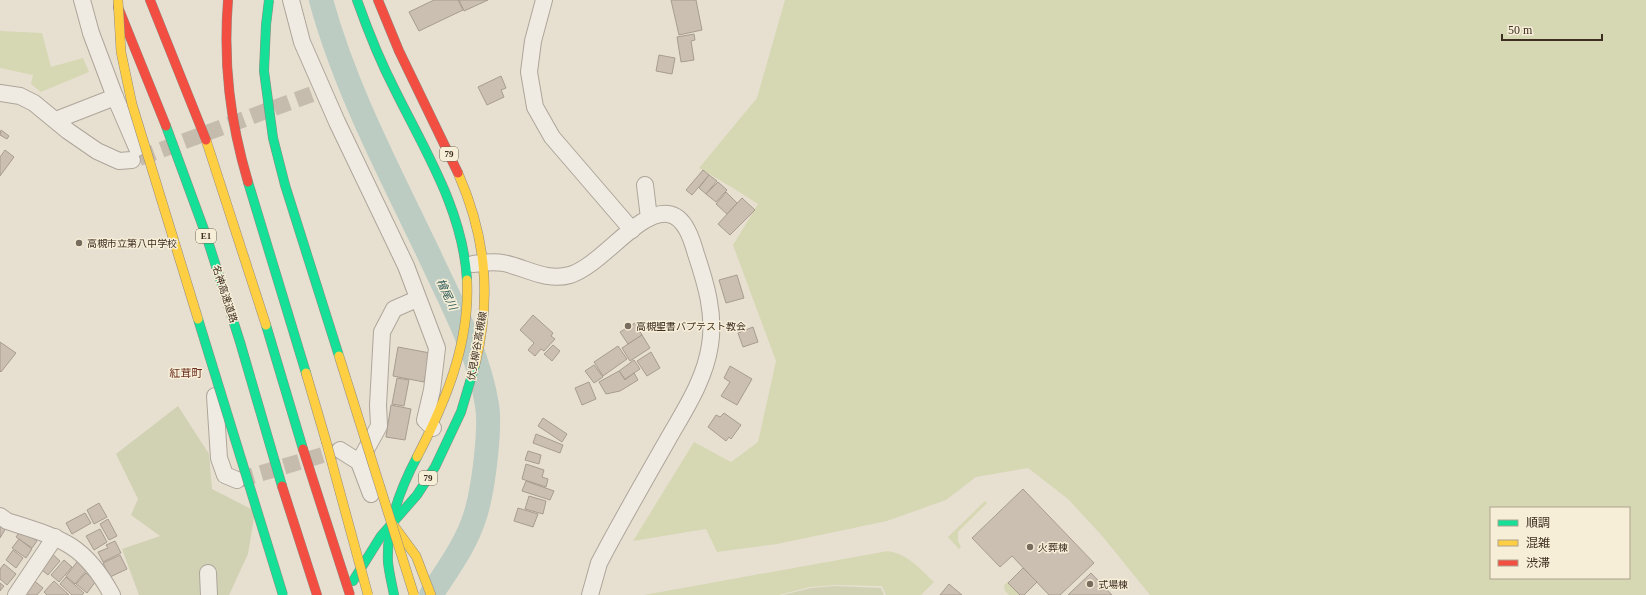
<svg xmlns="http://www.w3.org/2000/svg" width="1646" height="595" font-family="'Times New Roman','Noto Sans JP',serif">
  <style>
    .green { fill: #d6d7b3; fill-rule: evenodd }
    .cemetery { fill: #d1d1b3 }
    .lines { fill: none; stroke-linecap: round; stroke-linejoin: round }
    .river { stroke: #bcccc2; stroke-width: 24 }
    .building { fill: #cbbfb2; stroke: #a89c90 }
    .street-tunnel { stroke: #c5bcae; stroke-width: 16; stroke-dasharray: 16 8; stroke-linecap: butt }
    .street-casing { stroke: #ada599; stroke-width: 18 }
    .fast-casing { stroke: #928b80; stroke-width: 10 }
    .slow-casing { stroke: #928b80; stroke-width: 10 }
    .jam-casing { stroke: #928b80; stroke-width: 10 }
    .street { stroke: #efebe3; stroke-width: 16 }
    .fast { stroke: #16e098; stroke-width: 9 }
    .slow { stroke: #ffcf43; stroke-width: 9 }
    .jam { stroke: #f24e42; stroke-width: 9 }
    .fast-bridge-casing { stroke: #928b80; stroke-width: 10; stroke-linecap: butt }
    .slow-bridge-casing { stroke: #928b80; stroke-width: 10; stroke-linecap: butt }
    .jam-bridge-casing { stroke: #928b80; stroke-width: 10; stroke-linecap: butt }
    .fast-bridge { stroke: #16e098; stroke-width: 9 }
    .slow-bridge { stroke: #ffcf43; stroke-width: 9 }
    .jam-bridge { stroke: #f24e42; stroke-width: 9 }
    .poi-dot { fill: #786c5e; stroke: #f7eed8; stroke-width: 1.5 }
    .labels { text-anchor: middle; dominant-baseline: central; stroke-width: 3; stroke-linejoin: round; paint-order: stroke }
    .shield { fill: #f7eed8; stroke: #756857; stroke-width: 1 }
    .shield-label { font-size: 9px; font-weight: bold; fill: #3d2e20 }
    .poi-label { font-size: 10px; fill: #3d2e20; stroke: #f7eed8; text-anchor: start }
    .street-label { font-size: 10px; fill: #3d2e20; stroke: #f7eed8 }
    .water-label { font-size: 11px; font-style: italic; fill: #2f5d5a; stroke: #f7eed8 }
    .neighbourhood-label { font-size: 11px; fill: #6b2e1e; stroke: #f7eed8 }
  </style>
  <rect width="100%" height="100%" fill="#e7e0d1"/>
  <g class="green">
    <path d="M785,0H1646V595H1150L1103,537L1068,499L1028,468L976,477L946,500L887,521L777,544L717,552L706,529L633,541L694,442L731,462L758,442L776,361L733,245L758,204L733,188L699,168L757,98ZM1491,508H1629V578H1491Z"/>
    <path d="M0,31L42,33L51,67L83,58L89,72L41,92L31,84L33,75L0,68Z"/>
    <path d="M985,501L987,503L958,532V541L961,547L959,549L948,537Z"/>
    <path d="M888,551C908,554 920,569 934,582L921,595H886L882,586L834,585L810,587L779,595H644Z"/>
    <path d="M1009,581L1008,583L1020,595H1009L1005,591L1004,585Z"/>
  </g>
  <g class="cemetery">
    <path d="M178,406L209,454L212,489L255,511L248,554L229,595H139L122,549L160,536L131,515L138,499L116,454Z"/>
    <path d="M835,586L881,588L884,595H783L811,588Z"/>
  </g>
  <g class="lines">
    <path class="river" d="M321,0C346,92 393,178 433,263C454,308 479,355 487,405C491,429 483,492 475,516C466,545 447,570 431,595"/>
  </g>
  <g class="building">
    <path d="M434,0H458L463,10L419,31L409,12Z"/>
    <path d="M459,0H488L464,11Z"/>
    <path d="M671,0H696L702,30L679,35Z"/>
    <path d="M694,34L695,40L691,41L694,60L681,62L677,37Z"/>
    <path d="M659,55L675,58L672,74L656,71Z"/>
    <path d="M501,76L506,88L501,90L504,97L487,105L478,87Z"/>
    <path d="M1,130L9,136L7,139L0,135Z"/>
    <path d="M5,150L14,157L0,176V157Z"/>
    <path d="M703,170L709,175L692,195L686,190Z"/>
    <path d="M709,175L717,181L706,194L699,188Z"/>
    <path d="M718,182L727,190L716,202L706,194Z"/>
    <path d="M726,192L737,203L727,214L716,204Z"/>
    <path d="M742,198L755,210L730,235L718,224Z"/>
    <path d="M737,275L744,298L726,303L719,280Z"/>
    <path d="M533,315L553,333L551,336L555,339L544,351L541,349L535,356L528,350L534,343L520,330Z"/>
    <path d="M635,323L642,335L628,344L620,332Z"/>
    <path d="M753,327L758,342L743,347L738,333Z"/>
    <path d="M642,335L650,348L630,361L622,348Z"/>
    <path d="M0,342L16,353L1,372L0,371Z"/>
    <path d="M553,345L560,351L552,361L544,354Z"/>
    <path d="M618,346L627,359L603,376L594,362Z"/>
    <path d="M398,347L430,353L424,382L393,376Z"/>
    <path d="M651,352L660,368L647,376L637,361Z"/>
    <path d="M634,360L640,369L625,379L619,371Z"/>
    <path d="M594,365L603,377L594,383L585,371Z"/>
    <path d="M730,366L752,379L737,405L721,396L730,382L724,378Z"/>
    <path d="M619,371L625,380L634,373L638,380L620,391L606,394L599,382Z"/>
    <path d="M397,378L409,380L404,406L392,404Z"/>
    <path d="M589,382L596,399L582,405L575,388Z"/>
    <path d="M391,405L411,409L405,440L386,437Z"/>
    <path d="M724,413L741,425L731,439L729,437L726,441L708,427L716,415L720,417Z"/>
    <path d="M543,418L567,434L562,442L538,426Z"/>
    <path d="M536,434L563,445L560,453L533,443Z"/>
    <path d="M528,451L541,455L539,464L525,460Z"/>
    <path d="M526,464L544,470L542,477L548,479L546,487L522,479Z"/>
    <path d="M526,481L554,491L550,500L522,491Z"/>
    <path d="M1023,489L1094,563L1060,595H1049L1012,556L1000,567L972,538Z"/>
    <path d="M529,496L546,501L543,514L525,509Z"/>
    <path d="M99,503L107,517L94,524L87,510Z"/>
    <path d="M518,508L538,514L533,527L514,521Z"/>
    <path d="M85,513L91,523L72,534L66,523Z"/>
    <path d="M108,519L117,536L109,540L100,524Z"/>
    <path d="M0,524L6,528L0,538Z"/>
    <path d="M100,529L107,542L94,550L86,536Z"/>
    <path d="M21,530L37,541L32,548L16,537Z"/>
    <path d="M19,539L32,549L26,558L12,548Z"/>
    <path d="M115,541L121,553L103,562L98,552L108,548L106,545Z"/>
    <path d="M13,550L23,558L16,568L6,560Z"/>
    <path d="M50,552L60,561L48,575L37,566Z"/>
    <path d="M120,555L127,569L110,577L103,563Z"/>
    <path d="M64,560L72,567L59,582L51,575Z"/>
    <path d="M77,562L87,570L75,584L66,576Z"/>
    <path d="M4,564L16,574L7,585L0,579V569Z"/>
    <path d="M1023,568L1037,582L1024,595H1020L1008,583Z"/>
    <path d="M86,573L96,581L87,593L76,584Z"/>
    <path d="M1091,573L1112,595H1068L1069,594Z"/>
    <path d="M66,577L84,593L82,595H72L60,584Z"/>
    <path d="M32,579L43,588L37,595H29L23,591Z"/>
    <path d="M54,581L69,595H47L44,592Z"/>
    <path d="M0,583L4,586L0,591Z"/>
    <path d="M949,584L962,595H940Z"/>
  </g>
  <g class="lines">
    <g class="street-tunnel">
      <path d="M139,158L323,90"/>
      <path d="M238,480L340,450"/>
    </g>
    <defs>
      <g id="street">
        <path d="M82,0L91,33L115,97L137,148"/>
        <path d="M291,0L302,42L337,122L406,266L437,348L432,390L425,420L433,428"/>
        <path d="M544,0L533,41L529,72L535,107L552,137L632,230"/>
        <path d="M0,93L20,96L34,103L68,131L97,151L119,161L132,160"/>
        <path d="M56,120L115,97"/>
        <path d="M645,185L649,218"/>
        <path d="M473,264C482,263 493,261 503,263C525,267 546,282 570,275C602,265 638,210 668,214C685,216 692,240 696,254C706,284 715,314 710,345C705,380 684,411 667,441C647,476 627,511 608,546L599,563L590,595"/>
        <path d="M215,396L219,458L225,475L237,480"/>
        <path d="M340,450L359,462L371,494"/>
        <path d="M359,462L379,426L378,405L382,332L394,309L417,299"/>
        <path d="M0,516L7,521C60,538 84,543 112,595"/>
        <path d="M208,573L209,595"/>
        <path d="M16,595L55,537"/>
      </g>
      <g id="fast">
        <path d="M357,0C368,31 380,61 395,90C425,151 463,210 467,280"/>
        <path d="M166,126L206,235L240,342L282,486"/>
        <path d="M248,182L306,373"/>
        <path d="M266,325L303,449"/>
        <path d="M353,581L381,536L417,495L435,467L461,412L475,365"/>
        <path d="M394,595C392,584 389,573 388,562C386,525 400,489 417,457"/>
      </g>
      <g id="slow">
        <path d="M206,140L266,325"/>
        <path d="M458,173C486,237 492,297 475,365"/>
        <path d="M306,373L326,441"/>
        <path d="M417,457C446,401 470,343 467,280"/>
        <path d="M391,522L416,556L431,595"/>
      </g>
      <g id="jam">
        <path d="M150,0L206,140"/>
        <path d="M228,0C223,64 230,121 248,182"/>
        <path d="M378,0L399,51L458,173"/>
        <path d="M118,7L166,126"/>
        <path d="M282,486L317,595"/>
      </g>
    </defs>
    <use href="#street" class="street-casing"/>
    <use href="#fast" class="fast-casing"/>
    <use href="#slow" class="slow-casing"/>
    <use href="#jam" class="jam-casing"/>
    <use href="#street" class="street"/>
    <use href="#fast" class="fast"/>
    <use href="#slow" class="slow"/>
    <use href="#jam" class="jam"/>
    <defs>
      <g id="fast-bridge">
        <path d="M269,0L266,25L264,71L273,138L285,185L339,356"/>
        <path d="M198,319L283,595"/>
      </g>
      <g id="slow-bridge">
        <path d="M118,0L121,52L132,104L198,319"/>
        <path d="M339,356L414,595"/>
        <path d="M326,441L368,595"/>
      </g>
      <path id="jam-bridge" d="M303,449L350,595"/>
    </defs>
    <use href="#fast-bridge" class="fast-bridge-casing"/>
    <use href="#slow-bridge" class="slow-bridge-casing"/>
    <use href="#jam-bridge" class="jam-bridge-casing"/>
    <use href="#fast-bridge" class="fast-bridge"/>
    <use href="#slow-bridge" class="slow-bridge"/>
    <use href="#jam-bridge" class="jam-bridge"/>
  </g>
  <g class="poi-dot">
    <circle cx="79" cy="243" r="4"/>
    <circle cx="628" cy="326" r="4"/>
    <circle cx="1030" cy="547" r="4"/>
    <circle cx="1090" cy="584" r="4"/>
  </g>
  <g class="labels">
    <g class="shield">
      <rect x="440" y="147" width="18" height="14" rx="3"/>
      <rect x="196" y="229" width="20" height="14" rx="3"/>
      <rect x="419" y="471" width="18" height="14" rx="3"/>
    </g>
    <g class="shield-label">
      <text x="449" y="154">79</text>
      <text x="206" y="236">E1</text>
      <text x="428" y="478">79</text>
    </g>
    <g class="poi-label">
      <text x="87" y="243">高槻市立第八中学校</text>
      <text x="636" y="326">高槻聖書バプテスト教会</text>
      <text x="1038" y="547">火葬棟</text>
      <text x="1098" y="584">式場棟</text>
    </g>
    <g class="street-label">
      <text transform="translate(225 294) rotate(72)">名神高速道路</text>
      <text transform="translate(477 346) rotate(-80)">伏見柳谷高槻線</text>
    </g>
    <g class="water-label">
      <text transform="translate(447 294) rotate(65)">檜尾川</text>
    </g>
    <g class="neighbourhood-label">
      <text x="186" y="373">紅茸町</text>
    </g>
  </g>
  <rect x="1490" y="507" width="140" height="72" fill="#f7eed8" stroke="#ada18e"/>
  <rect x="1498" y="520" width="20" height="6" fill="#16e098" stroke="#ada18e"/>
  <text x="1526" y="527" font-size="12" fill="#3d2e20">順調</text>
  <rect x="1498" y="540" width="20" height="6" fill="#ffcf43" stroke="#ada18e"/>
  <text x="1526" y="547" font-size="12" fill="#3d2e20">混雑</text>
  <rect x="1498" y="560" width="20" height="6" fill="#f24e42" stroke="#ada18e"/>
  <text x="1526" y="567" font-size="12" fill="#3d2e20">渋滞</text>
  <path d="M1502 34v6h100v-6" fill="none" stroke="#3d2e20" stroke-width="2"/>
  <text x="1508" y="34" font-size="12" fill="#3d2e20" stroke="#f7eed8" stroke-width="3" paint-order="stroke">50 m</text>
</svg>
